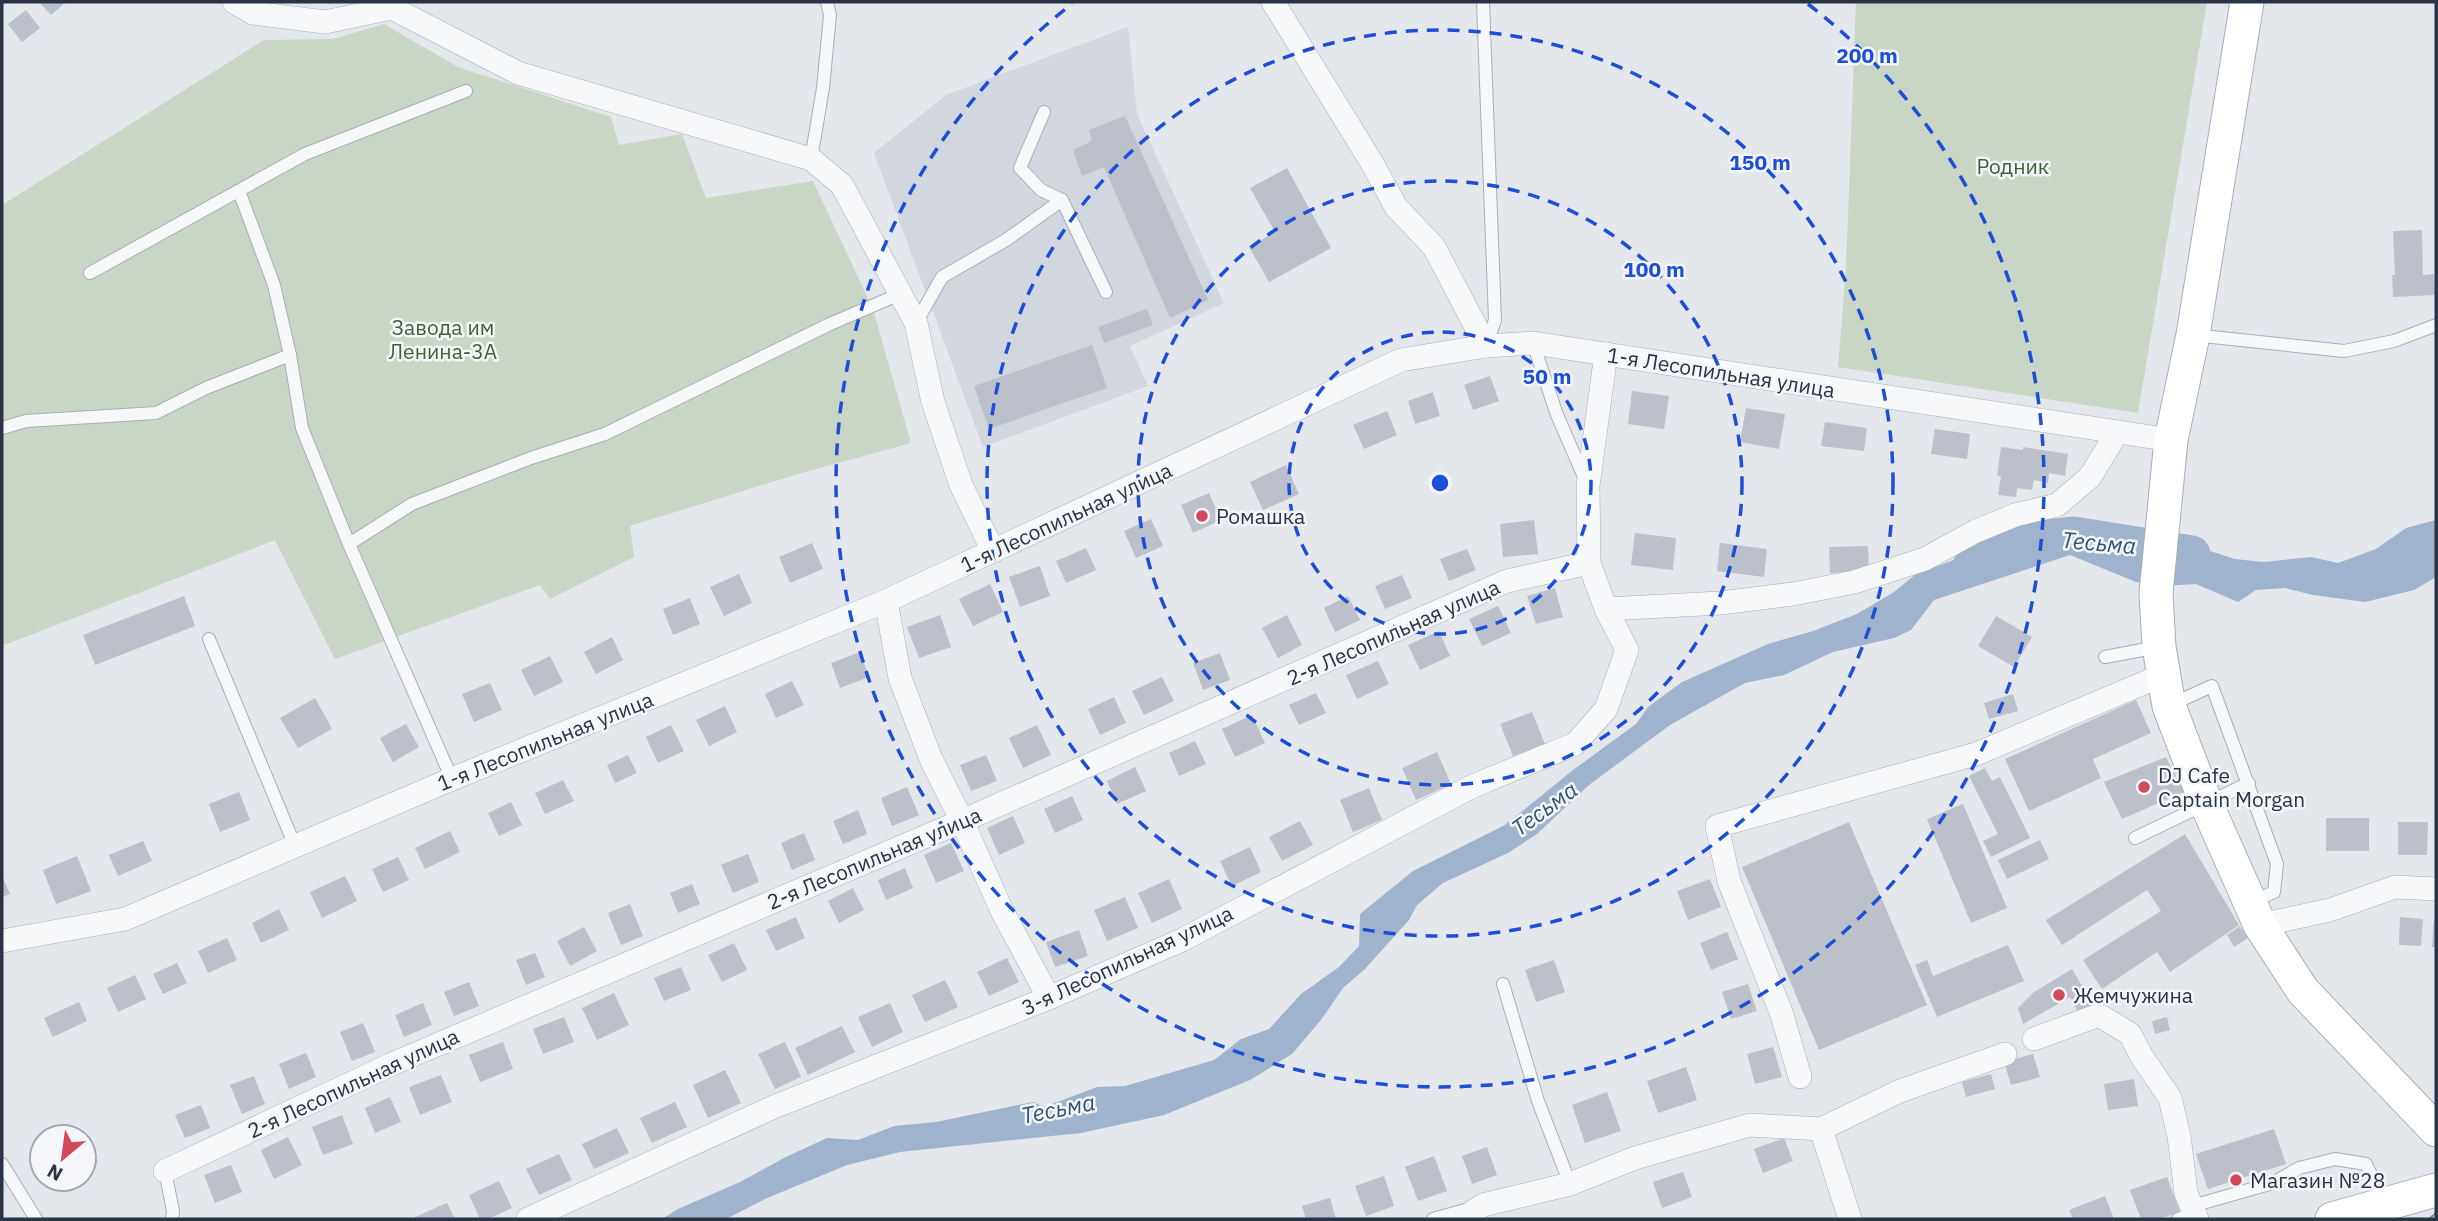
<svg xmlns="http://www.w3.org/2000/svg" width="2438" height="1221" font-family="'IBM Plex Sans',sans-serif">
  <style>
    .built { fill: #d2d6de }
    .green { fill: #c9d6c5 }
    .water { fill: #9fb4cc }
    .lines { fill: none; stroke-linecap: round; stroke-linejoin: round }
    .river { stroke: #9fb4cc; stroke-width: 37 }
    .building { fill: #bbc0ca }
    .service-casing { stroke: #a9aeb7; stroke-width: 14 }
    .minor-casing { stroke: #a9aeb7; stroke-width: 24 }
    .secondary-casing { stroke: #a9aeb7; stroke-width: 35 }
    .service { stroke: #f7f8fa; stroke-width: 12 }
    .minor { stroke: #f7f8fa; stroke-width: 23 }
    .secondary { stroke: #fff; stroke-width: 33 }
    .tram { stroke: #7d8696; stroke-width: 2 }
    .ring { fill: none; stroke: #1d4ed8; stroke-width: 3.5; stroke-dasharray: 12 9 }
    .poi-dot { fill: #d1495b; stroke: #f4f6f9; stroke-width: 2.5 }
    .labels { text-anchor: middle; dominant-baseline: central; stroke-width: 5; stroke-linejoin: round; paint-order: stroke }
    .park-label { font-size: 21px; fill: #3f6138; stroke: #f4f6f9 }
    .street-label { font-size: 21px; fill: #2b3445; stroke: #f4f6f9 }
    .poi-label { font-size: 21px; fill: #2b3445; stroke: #f4f6f9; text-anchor: start }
    .water-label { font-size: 23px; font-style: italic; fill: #34527a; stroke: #f4f6f9 }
    .centre { fill: #1d4ed8; stroke: #f4f6f9; stroke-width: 3.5 }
    .ring-label { font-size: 21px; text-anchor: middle; font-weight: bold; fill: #1d4ed8; stroke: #f4f6f9; stroke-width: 5; stroke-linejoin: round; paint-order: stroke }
  </style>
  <rect width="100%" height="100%" fill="#e4e7ec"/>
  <path class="built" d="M1128,27L1137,114L1224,303L1130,346L1148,386L983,447L874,153L946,95Z"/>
  <g class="green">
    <path d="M1856,2H2207L2138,413L1838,367L1846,270Z"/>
    <path d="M384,24L458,67L611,117L619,145L682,134L706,198L813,181L873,309L911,443L798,474L630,526L634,557L550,599L540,585L335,659L275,540L2,646V205L264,40L333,39Z"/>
  </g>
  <path class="water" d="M2436,520V577L2414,590L2365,602L2313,595L2285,588L2256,590L2238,602L2196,584L2162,586L2136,582L2070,555L1934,600L1911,630L1894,638L1833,652L1784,675L1745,683L1670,725L1589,785L1537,834L1508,853L1443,883L1417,905L1409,920L1365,969L1343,988L1321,1020L1292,1054L1250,1080L1164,1115L1081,1133L900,1152L847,1165L765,1199L726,1219H662L678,1209L740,1182L786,1157L827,1138L858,1140L894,1126L936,1122L1033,1102L1044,1107L1097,1087L1125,1086L1214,1060L1241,1039L1269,1029L1301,994L1339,967L1359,946L1360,914L1413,871L1505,825L1573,770L1636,724L1648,707L1682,682L1768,644L1813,631L1857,614L1894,592L1916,574L1970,554L1988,540L2015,543L2045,535L2101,541L2127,548L2210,551L2235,559L2263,562L2311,557L2338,563L2376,549L2406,528Z"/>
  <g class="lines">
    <path class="river" d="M1971,566L2014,542L2074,535L2192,554"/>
  </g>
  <g class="building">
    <path d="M39,2H66L51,15Z"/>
    <path d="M26,10L40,28L22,42L8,24Z"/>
    <path d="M1125,116L1208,300L1170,318L1104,167L1082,176L1073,150L1092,141L1089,130Z"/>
    <path d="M1287,168L1331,248L1269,282L1249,247L1275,232L1250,188Z"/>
    <path d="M2422,230L2423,275L2434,274L2435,295L2393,297L2392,275H2395L2393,231Z"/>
    <path d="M1147,309L1153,325L1104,343L1098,327Z"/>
    <path d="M1092,345L1107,388L989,429L974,386Z"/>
    <path d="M1490,376L1499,401L1473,410L1464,385Z"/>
    <path d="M1632,391L1669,396L1664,429L1628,424Z"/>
    <path d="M1433,392L1440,416L1415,424L1408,401Z"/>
    <path d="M1746,408L1785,414L1779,449L1740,442Z"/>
    <path d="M1387,411L1397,435L1364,449L1353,425Z"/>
    <path d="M1825,422L1867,428L1864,451L1821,446Z"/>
    <path d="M1935,429L1970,434L1967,459L1931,454Z"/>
    <path d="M2001,447L2023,450V447L2068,454L2065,476L2049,473L2048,483L2034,480L2032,490L2017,488L2016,497L1998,495L2001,476H1997Z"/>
    <path d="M1286,465L1299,494L1263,510L1250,482Z"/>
    <path d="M1209,493L1221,520L1193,533L1181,505Z"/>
    <path d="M1151,519L1163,546L1136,558L1124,531Z"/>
    <path d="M1534,520L1538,554L1503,557L1500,524Z"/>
    <path d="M1635,533L1676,538L1673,570L1631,565Z"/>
    <path d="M812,543L823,569L790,583L779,557Z"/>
    <path d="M1720,543L1767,549L1764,577L1717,571Z"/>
    <path d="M1868,546L1869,572L1830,573L1829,547Z"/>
    <path d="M1086,548L1096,570L1066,583L1056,561Z"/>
    <path d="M1467,549L1476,570L1449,581L1440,559Z"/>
    <path d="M1040,566L1050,596L1020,607L1009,577Z"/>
    <path d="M739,574L752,603L724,616L710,587Z"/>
    <path d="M1402,575L1412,598L1385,609L1375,586Z"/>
    <path d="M990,584L1003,612L973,626L959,599Z"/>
    <path d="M1555,588L1563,617L1536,624L1527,596Z"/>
    <path d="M184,596L195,626L95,665L83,635Z"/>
    <path d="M1348,596L1360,620L1335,632L1324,608Z"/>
    <path d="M690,598L700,624L673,635L663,609Z"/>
    <path d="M1498,606L1511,633L1482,646L1469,619Z"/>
    <path d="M940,615L951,647L919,658L907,627Z"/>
    <path d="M1287,615L1302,645L1278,658L1262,628Z"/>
    <path d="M1996,616L2032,637L2014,667L1978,646Z"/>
    <path d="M1439,631L1450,656L1420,670L1408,645Z"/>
    <path d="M612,637L623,660L596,674L584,652Z"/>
    <path d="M860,652L869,677L840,688L831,663Z"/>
    <path d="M1220,653L1230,680L1203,690L1193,663Z"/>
    <path d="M550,656L563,682L534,696L521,670Z"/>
    <path d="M1378,661L1389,684L1357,699L1346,675Z"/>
    <path d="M1162,677L1174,701L1144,715L1132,691Z"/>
    <path d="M792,681L804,705L776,718L765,694Z"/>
    <path d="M490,683L502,710L474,722L462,694Z"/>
    <path d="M1316,693L1326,713L1299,725L1289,705Z"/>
    <path d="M2013,694L2018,711L1989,719L1984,703Z"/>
    <path d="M1114,697L1126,723L1100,735L1088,709Z"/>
    <path d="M315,698L332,729L298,748L280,718Z"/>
    <path d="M2136,700L2151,733L2093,759L2101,778L2029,811L2005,759Z"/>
    <path d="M725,706L737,732L709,746L696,720Z"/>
    <path d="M1532,712L1545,744L1513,756L1500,724Z"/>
    <path d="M1252,715L1265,743L1235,757L1222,729Z"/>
    <path d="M406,724L419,747L393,762L380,738Z"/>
    <path d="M671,725L684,751L658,763L646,737Z"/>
    <path d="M1037,725L1051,755L1023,768L1009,738Z"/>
    <path d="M1195,741L1206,764L1179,776L1169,753Z"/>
    <path d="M1437,752L1451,784L1416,800L1402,768Z"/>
    <path d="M628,755L637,773L615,783L607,765Z"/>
    <path d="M986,755L997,781L971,791L960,765Z"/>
    <path d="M2166,757L2184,792L2122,819L2104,782Z"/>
    <path d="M1135,767L1146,791L1117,804L1107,781Z"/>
    <path d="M1985,768L1992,781L2000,777L2030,838L1991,857L1983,841L1998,834L1969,776Z"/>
    <path d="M563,780L574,801L545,814L535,793Z"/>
    <path d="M907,787L919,815L892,826L881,798Z"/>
    <path d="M1369,788L1382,820L1353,832L1340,800Z"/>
    <path d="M239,792L250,820L220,832L209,804Z"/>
    <path d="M1072,796L1083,820L1055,833L1044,809Z"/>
    <path d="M511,802L522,825L499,836L488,813Z"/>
    <path d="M1963,804L2007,908L1971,923L1927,819Z"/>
    <path d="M858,810L867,834L843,844L833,821Z"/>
    <path d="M1013,816L1025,843L999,855L987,828Z"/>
    <rect x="2326" y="818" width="43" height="33"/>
    <path d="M1300,821L1313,845L1282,861L1269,837Z"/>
    <path d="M1849,822L1927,1005L1819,1050L1742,867Z"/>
    <path d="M2398,822H2428L2427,855H2398Z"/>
    <path d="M450,831L460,852L425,869L415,848Z"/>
    <path d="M804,833L815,860L792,870L781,843Z"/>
    <path d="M2185,834L2239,925L2170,972L2157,952L2102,989L2083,960L2161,911L2147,890L2062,945L2046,920Z"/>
    <path d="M2040,840L2049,859L2007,879L1998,860Z"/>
    <path d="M143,841L152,861L118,876L109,855Z"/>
    <path d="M951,843L964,871L936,883L924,855Z"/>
    <path d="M1250,847L1261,872L1232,886L1220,861Z"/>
    <path d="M748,854L759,882L733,893L721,865Z"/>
    <path d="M77,856L91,891L56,904L43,870Z"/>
    <path d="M398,857L409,880L383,892L372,869Z"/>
    <path d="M905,868L913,888L886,900L878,880Z"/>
    <path d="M2,876L10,894L2,897Z"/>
    <path d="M345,876L357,901L322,918L310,892Z"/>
    <path d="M1169,879L1182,909L1152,923L1138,893Z"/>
    <path d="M1710,879L1721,907L1688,920L1677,891Z"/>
    <path d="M692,884L700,904L678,913L670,893Z"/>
    <path d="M853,888L864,910L839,923L828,901Z"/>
    <path d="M1125,897L1138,928L1107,941L1094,910Z"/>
    <path d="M630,904L643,936L621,945L608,913Z"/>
    <path d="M279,909L289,930L261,943L252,923Z"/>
    <path d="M796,917L805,938L776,951L766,930Z"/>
    <path d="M2400,917L2423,919L2421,946L2399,945Z"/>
    <path d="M2434,920L2436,921V947H2432Z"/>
    <path d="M2240,926L2248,938L2234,947L2227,935Z"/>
    <path d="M584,927L597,951L570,966L557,941Z"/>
    <path d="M1079,930L1088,956L1055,967L1046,942Z"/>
    <path d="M1727,932L1738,959L1711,970L1700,943Z"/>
    <path d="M227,938L237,960L208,973L198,951Z"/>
    <path d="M734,943L747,970L722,982L708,955Z"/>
    <path d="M2008,945L2024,981L1937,1017L1915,965L1927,960L1933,976Z"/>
    <path d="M535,953L545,977L526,985L516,960Z"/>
    <path d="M1007,958L1019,982L989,996L977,972Z"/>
    <path d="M1554,960L1565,992L1536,1002L1525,970Z"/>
    <path d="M177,963L187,983L163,994L153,974Z"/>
    <path d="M681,967L691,990L664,1001L654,978Z"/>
    <path d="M2072,969L2094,1006L2080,1015L2070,997L2023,1024L2018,1008L2034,992Z"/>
    <path d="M135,975L146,999L118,1012L107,988Z"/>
    <path d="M945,980L958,1007L925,1022L912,995Z"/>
    <path d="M469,982L479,1006L454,1016L444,992Z"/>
    <path d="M1748,984L1757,1011L1731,1019L1722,992Z"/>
    <path d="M614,993L629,1025L597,1040L582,1008Z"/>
    <path d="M79,1002L87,1021L53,1037L44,1018Z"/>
    <path d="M423,1003L432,1025L404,1037L395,1015Z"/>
    <path d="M890,1003L903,1032L872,1047L858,1017Z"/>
    <path d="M564,1017L574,1042L543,1054L533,1029Z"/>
    <path d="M2167,1017L2170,1030L2155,1034L2152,1021Z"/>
    <path d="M363,1023L375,1052L352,1061L340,1032Z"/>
    <path d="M842,1026L855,1052L808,1075L795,1048Z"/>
    <path d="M503,1042L513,1069L480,1082L469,1055Z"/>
    <path d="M785,1042L801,1077L775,1089L758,1054Z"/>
    <path d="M1773,1047L1782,1077L1755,1084L1747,1054Z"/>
    <path d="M306,1053L316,1077L289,1089L279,1064Z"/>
    <path d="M2033,1054L2040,1077L2011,1085L2004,1062Z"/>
    <path d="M1686,1067L1697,1100L1658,1113L1647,1081Z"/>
    <path d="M725,1070L741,1103L708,1118L693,1085Z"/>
    <path d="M1991,1074L1995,1089L1966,1097L1962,1082Z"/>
    <path d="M441,1075L452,1102L420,1115L409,1087Z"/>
    <path d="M254,1076L265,1104L242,1114L230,1085Z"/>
    <path d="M2134,1079L2138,1106L2108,1110L2104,1084Z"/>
    <path d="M1607,1092L1621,1131L1585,1143L1572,1105Z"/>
    <path d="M390,1097L401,1122L375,1133L365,1108Z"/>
    <path d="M675,1102L687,1127L652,1143L640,1118Z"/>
    <path d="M201,1105L210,1128L185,1138L175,1115Z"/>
    <path d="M342,1115L353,1144L323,1155L312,1127Z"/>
    <path d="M617,1128L629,1153L594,1169L582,1144Z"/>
    <path d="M2274,1129L2286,1164L2208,1189L2196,1154Z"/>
    <path d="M288,1137L302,1165L274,1179L261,1150Z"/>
    <path d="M1784,1138L1793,1161L1763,1173L1754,1149Z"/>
    <path d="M1487,1147L1497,1175L1472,1184L1462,1156Z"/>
    <path d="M559,1154L572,1180L539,1195L526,1169Z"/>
    <path d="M1434,1156L1447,1191L1418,1201L1405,1167Z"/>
    <path d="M231,1165L242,1192L215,1203L204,1175Z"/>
    <path d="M1683,1172L1692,1197L1662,1208L1653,1182Z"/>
    <path d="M1384,1176L1394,1206L1366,1216L1355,1186Z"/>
    <path d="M2167,1177L2180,1212L2159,1219H2141L2130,1190Z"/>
    <path d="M499,1181L512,1208L488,1219H480L469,1195Z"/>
    <path d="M2105,1196L2114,1219H2073L2069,1210Z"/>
    <path d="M1330,1198L1336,1219H1306L1302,1206Z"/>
    <path d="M447,1203L455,1219H416L415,1217Z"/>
  </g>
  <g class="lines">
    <defs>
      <g id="service">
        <path d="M1483,2L1495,320L1486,346"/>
        <path d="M1044,112L1020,168L1041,190L1062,200"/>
        <path d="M811,159L823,88L830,15L827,2"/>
        <path d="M239,191L274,285L290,355L302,428L349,544L452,779"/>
        <path d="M90,273L305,154L466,91"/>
        <path d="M916,323L942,277L1006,240L1062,200L1106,292"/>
        <path d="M2193,335L2344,351L2394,341L2436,325"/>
        <path d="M1533,343L1557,415L1585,479"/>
        <path d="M2,428L26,421L156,413L206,388L290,355"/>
        <path d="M349,544L412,504L531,458L605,434L830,324L900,294"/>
        <path d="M209,639L295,846"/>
        <path d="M2105,657L2158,647"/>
        <path d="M2170,705L2212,686L2277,864L2274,892L2250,903"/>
        <path d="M2135,838L2249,783"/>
        <path d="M1503,984L1538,1101L1570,1184"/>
        <path d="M2,1164L36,1219"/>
        <path d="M165,1171L173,1211L172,1219"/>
        <path d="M2192,1206L2273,1183L2299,1168L2335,1159L2366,1164L2384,1201"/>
        <path d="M1433,1219L1465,1210"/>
        <path d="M2178,1219L2195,1213"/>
      </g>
      <g id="minor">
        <path d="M234,2L253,13L325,22L392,8L390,2"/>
        <path d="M1273,2L1372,163L1396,207L1434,247L1486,346"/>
        <path d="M392,8L518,73L811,159L842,185L916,323L933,402L961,485L993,551"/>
        <path d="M886,601L900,678L931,759L962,821L1002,911L1049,998"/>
        <path d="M1606,609L1721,603L1793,594L1854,582L1925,559L1976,531L2015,515L2057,505L2090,477L2116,434"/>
        <path d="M2260,925L2330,910L2395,887L2436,889"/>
        <path d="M2,941L125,919L452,779L886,601L1401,360L1486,346L1533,343L2171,440"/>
        <path d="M2034,1039L2099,1015L2130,1034L2142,1057L2170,1098L2179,1136L2186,1193L2197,1219"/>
        <path d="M1800,1077L1782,1015L1729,881L1717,826L1976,754L2163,675"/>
        <path d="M1821,1129L1850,1219"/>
        <path d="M165,1171L392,1064L962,821L1507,581L1589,563"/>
        <path d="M528,1219L776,1106L1049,998L1182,940L1473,786L1575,744L1606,709L1627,650L1606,609L1589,563L1588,486L1606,354"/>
        <path d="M1462,1219L1483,1205L1570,1184L1635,1158L1750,1125L1821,1129L1900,1091L2005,1054"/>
      </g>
      <g id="secondary">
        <path d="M2247,2L2193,335L2171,440L2156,593L2159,647L2169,706L2206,803L2260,925L2303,991L2436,1130"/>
        <path d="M2332,1219L2436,1190"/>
      </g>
    </defs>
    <use href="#service" class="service-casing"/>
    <use href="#minor" class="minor-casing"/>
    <use href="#secondary" class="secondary-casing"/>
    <use href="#service" class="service"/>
    <use href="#minor" class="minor"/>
    <use href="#secondary" class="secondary"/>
    <path class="tram" d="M2429,1219L2436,1213"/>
  </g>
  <g class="ring">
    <circle cx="1440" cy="483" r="151"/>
    <circle cx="1440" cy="483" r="302"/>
    <circle cx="1440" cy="483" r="453"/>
    <path d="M1808 4A604 604 0 1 1 1072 4"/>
  </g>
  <g class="poi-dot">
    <circle cx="1202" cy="516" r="7"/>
    <circle cx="2144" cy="787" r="7"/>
    <circle cx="2059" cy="995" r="7"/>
    <circle cx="2236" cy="1180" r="7"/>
  </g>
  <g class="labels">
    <g class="park-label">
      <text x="2013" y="166">Родник</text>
      <text x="443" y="327">Завода им<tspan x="443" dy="24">Ленина-3А</tspan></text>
    </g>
    <g class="street-label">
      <text transform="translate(1721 372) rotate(9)">1-я Лесопильная улица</text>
      <text transform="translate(1066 517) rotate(-25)">1-я Лесопильная улица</text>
      <text transform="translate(1393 632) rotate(-24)">2-я Лесопильная улица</text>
      <text transform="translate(545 741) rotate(-22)">1-я Лесопильная улица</text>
      <text transform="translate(874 858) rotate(-23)">2-я Лесопильная улица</text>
      <text transform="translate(1127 960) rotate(-25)">3-я Лесопильная улица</text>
      <text transform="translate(353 1083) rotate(-25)">2-я Лесопильная улица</text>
    </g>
    <g class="poi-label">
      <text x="1216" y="516">Ромашка</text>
      <text x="2158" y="775">DJ Cafe<tspan x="2158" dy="24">Captain Morgan</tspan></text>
      <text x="2073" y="995">Жемчужина</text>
      <text x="2250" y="1180">Магазин №28</text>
    </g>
    <g class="water-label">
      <text transform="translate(2099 542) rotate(5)">Тесьма</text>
      <text transform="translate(1544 808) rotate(-36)">Тесьма</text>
      <text transform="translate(1058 1108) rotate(-11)">Тесьма</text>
    </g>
  </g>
  <circle cx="1440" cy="483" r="10" class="centre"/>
  <g class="ring-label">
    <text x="1867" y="63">200 m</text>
    <text x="1760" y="170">150 m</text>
    <text x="1654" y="277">100 m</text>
    <text x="1547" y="384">50 m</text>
  </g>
  <rect width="2438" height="1221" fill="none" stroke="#2b3445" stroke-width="7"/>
  <g transform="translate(63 1158) rotate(209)"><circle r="33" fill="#f4f6f9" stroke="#a4a8b1" stroke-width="2"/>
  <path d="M0-5L12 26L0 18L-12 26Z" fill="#d1495b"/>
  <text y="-10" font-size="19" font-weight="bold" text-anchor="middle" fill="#2b3445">N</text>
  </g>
</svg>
